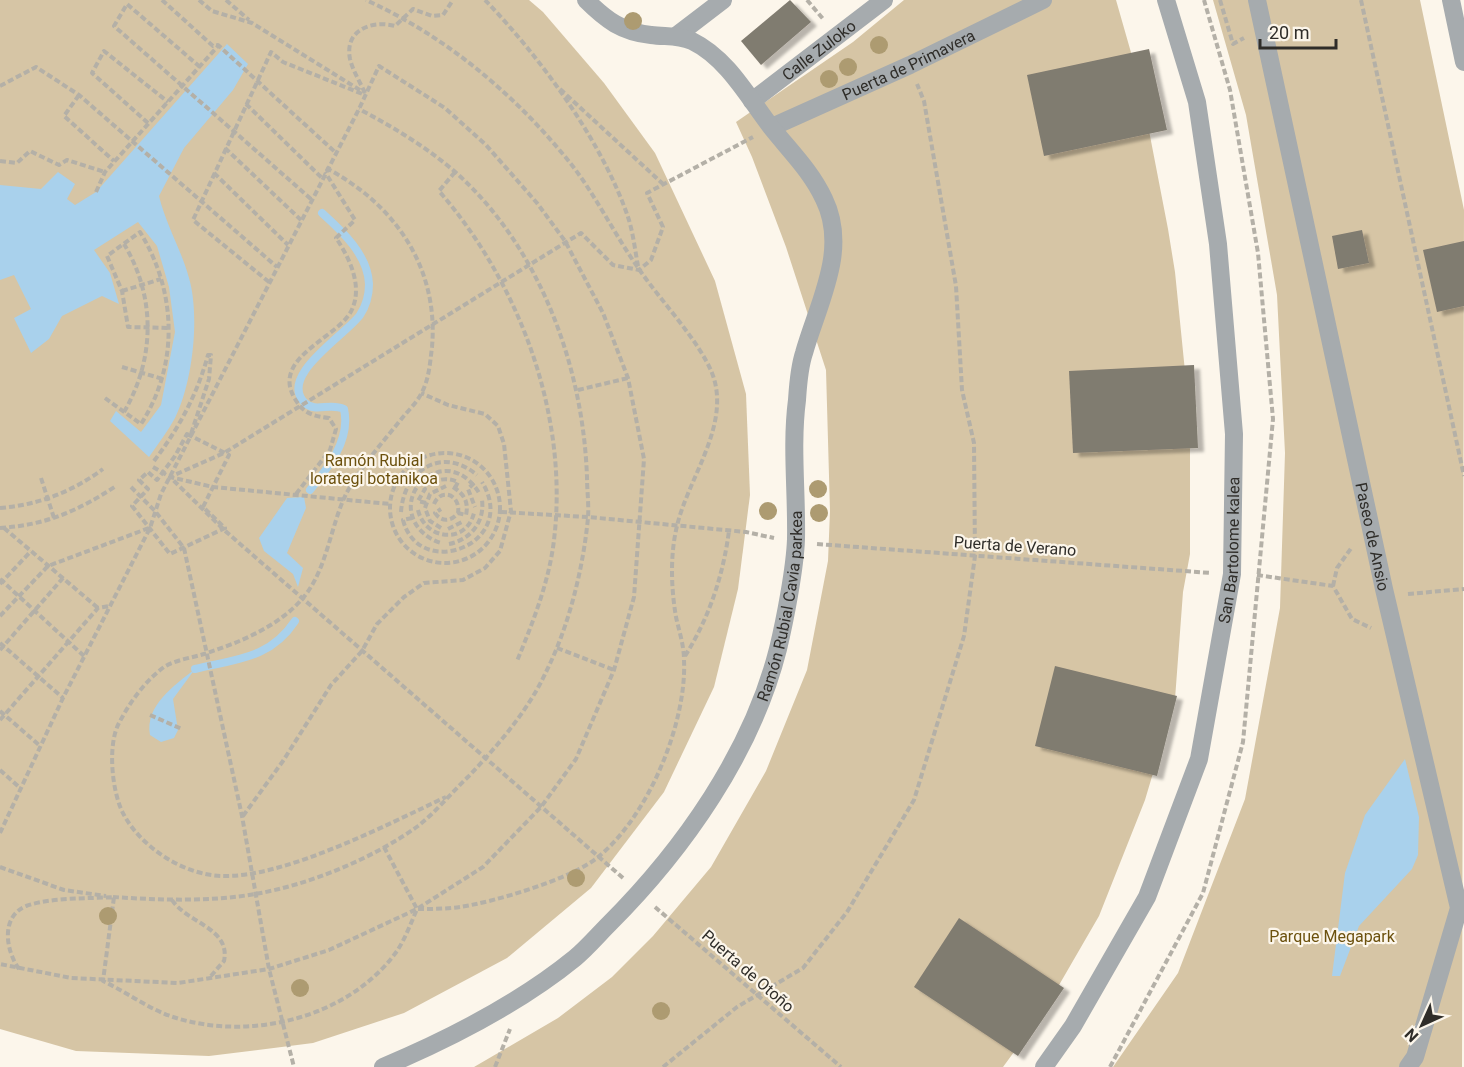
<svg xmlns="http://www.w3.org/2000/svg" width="1464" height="1067" font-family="Roboto,sans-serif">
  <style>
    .green { fill: #d6c5a5 }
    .water { fill: #a9d1ec }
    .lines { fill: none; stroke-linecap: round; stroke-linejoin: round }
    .stream { stroke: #a9d1ec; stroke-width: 8 }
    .building { fill: #807b70; filter: url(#shadow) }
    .path { stroke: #b4b0a7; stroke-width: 4; stroke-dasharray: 6 3; stroke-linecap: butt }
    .minor { stroke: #a6abae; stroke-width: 18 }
    .tree { fill: #ad9b71 }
    .labels { text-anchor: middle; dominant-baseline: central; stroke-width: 4.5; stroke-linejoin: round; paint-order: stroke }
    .street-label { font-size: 16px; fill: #2f2d29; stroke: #fcf6eb }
    .park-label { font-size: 16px; fill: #6c510e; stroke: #fcf6eb }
  </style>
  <defs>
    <filter id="shadow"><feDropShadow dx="6" dy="4" stdDeviation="1.5" flood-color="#0004"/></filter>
  </defs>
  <rect width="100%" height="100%" fill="#fcf6eb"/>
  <g class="green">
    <path d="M0,0H529L543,12L604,83L655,153L715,281L746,394L750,495L738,589L714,687L664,792L591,888L507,958L404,1013L313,1043L209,1056L76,1051L0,1029Z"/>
    <path d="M904,0H1116L1140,84L1168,229L1175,272L1190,421V554L1183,592L1175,699L1145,800L1099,916L1044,1011L1003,1067H474L558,1018L612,977L653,936L711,867L766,771L807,670L828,561L830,511L826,370L786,247L752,157L736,122L853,42Z"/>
    <path d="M1213,0H1420L1464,210L1462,1067H1113L1178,973L1245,799L1280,608L1285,453L1277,295L1246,115Z"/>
  </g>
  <g class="water">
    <path d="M227,44L248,64L233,90L184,148L159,196C166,225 181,249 189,278C200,316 193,382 175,418C168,431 158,444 149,457L110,421L116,411L141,432L161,405L175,332L169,287L157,246L138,222L94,250L110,273L119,304L102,296L62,316L49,339L31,353L14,318L31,309L14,275L0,280V185L41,189L58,172L75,184L67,199L75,205L96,192Z"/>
    <path d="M304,497L306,508L287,553L303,568L298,587L293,574L264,551L259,538L287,498Z"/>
    <path d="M195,669L173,699L178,730L174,738L161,742L150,735C145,705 174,686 195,669Z"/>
    <path d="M1405,759L1419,817L1418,855L1412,869L1359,926L1340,976H1332L1345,873L1365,815Z"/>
  </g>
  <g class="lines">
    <g class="stream">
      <path d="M310,490C328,468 351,440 344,409C330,402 316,413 305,403C277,376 346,335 360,315C366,306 369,295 369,284C368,255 342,231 322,213"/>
      <path d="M195,669C236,659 270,659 295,621"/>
    </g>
  </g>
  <g class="building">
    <path d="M790,0L811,22L761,65L741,41Z"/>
    <path d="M1149,49L1167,130L1044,156L1027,75Z"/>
    <path d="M1362,230L1369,263L1338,269L1332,236Z"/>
    <path d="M1464,241V306L1437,312L1423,250Z"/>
    <path d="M1194,365L1198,448L1073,453L1069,371Z"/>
    <path d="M1055,666L1177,696L1157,776L1035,746Z"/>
    <path d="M959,918L1064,988L1018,1056L914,987Z"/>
  </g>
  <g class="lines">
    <g class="path">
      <path d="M162,0L213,46L218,45L335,152"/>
      <path d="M199,0L212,11L252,23L363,92"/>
      <path d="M226,0L249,20"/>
      <path d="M485,0C540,57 602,141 628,217C633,232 635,250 638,266"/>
      <path d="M807,0L824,20"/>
      <path d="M1220,0L1233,44L1244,38"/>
      <path d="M1361,0L1464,476"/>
      <path d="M200,67L127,4L114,26L311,199"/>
      <path d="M0,86L36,67L79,95L277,267"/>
      <path d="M560,89L663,184"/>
      <path d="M365,93C360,82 353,71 350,59C344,29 373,20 395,26L413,9L432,16L443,15L453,0"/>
      <path d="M79,95L64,116L114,161"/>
      <path d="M246,104L322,178"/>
      <path d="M148,123L92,73L104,51L168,102"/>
      <path d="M225,148L301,220"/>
      <path d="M0,161L17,163L30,151L59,165L67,160L105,172"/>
      <path d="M326,168C395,204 439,268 432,347C430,363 429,380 421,394C417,402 409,410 403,417C383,442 361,466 346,494C330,527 327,571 302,599C278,627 238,643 204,654C191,658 175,660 164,667C145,681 130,702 119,723C107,745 112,794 124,815C142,848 184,875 222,876C285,878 388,824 446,797"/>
      <path d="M455,172L439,191C520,284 569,416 554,540C549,582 533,622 517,661"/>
      <path d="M214,173L288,245"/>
      <path d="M96,192L105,172L218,46"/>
      <path d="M269,282L193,220L271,52L283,62L365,95"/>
      <path d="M122,291L161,279"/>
      <path d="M122,367L163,379"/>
      <path d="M578,390L628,378"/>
      <path d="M105,398L141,424C179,365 177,292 140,232L107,256L122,291L128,327L170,328"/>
      <path d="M124,412C155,359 156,297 124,244"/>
      <path d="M187,434L229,455L203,507L225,528L170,554L132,506L148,489L139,480L148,472L157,480L175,456Z"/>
      <circle cx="445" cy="508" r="55"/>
      <path d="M154,461C179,428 197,395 208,355H211L209,379L190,437"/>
      <path d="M153,467L170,477L213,487L390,504"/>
      <path d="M41,478L54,518"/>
      <path d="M474,483L468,489L475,507"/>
      <path d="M131,487L155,511L184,548L242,816L269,969L294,1067"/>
      <path d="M453,487C464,494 469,502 466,515L458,513"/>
      <path d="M455,488L458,482C449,478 439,478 431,484L426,478C447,463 468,474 479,493"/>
      <path d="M296,494L330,450L336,429L329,418C313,416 304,414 295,399C269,356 343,337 353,307C362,284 349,257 336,238L355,220L325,172"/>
      <path d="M426,503L418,501L425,489L420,483C400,507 415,535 441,543"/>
      <path d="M434,504C441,487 461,495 458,513C451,522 441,522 435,513L441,509"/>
      <path d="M0,508C38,505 72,492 103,469"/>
      <path d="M418,510C425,540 466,545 474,513"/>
      <path d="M401,512C404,469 443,446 477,475"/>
      <path d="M501,512L588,517L746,532L774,538"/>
      <path d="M412,518L403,520C419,582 520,544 482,482"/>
      <path d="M0,528C46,525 78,511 116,486"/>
      <path d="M4,528L98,608"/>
      <path d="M441,528L430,521L425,508L430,494L446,486"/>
      <path d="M448,529L462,522"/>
      <path d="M449,544C470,540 485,522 482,500"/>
      <path d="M817,544L1211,573"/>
      <path d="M1257,575L1333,586L1352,619L1371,628"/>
      <path d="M0,579L84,656"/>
      <path d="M0,584L31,551"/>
      <path d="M1333,586L1337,568L1352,547"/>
      <path d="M1408,594L1464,589"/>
      <path d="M0,616L48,566L149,528"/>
      <path d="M0,643L63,698"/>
      <path d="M557,648L614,670"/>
      <path d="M0,650L63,578"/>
      <path d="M685,656C709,618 723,576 729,531"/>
      <path d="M0,711L39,745"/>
      <path d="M150,715L182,729"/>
      <path d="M0,720L98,608L109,606"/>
      <path d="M0,770L19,787"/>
      <path d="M243,816L283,761L331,685L362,651L377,624L404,597L424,583L463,580L485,568L500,551L511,511L504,444L498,426L485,414L448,405L421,393"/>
      <path d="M0,833L63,698L150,528L161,494L359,109L379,66L445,108L486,145L537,203L565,241L603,313L628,378L644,459L634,597L614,670L576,759L541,807L483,867L417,909L329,950L269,969L178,983L71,978L0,964"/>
      <path d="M384,847L417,909"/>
      <path d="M0,867L64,890L106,896"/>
      <path d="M623,878L223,529L170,477L224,453L581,233L613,265L639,270L651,260L663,227L647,193L753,137"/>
      <path d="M113,897C160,900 209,902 255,894C309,885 374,858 418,826C436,812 452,792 469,776C498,745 528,711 546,672C569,626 583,569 588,518C589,505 587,490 587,477C583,365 539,245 453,170C423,145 393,127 359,109"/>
      <path d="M172,900C187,923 231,928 224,961L210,977"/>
      <path d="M655,907L841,1067"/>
      <path d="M19,969C6,951 0,917 26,906C52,897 86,899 114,897L103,981C126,992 149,1009 173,1017C250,1042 349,1018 397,951C405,939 411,923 417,909C431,909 446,909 460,907C494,902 572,879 598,857C648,817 687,723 684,660C684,645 679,631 676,617C671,588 670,554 677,526C688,478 732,424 712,373C699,341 662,302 641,272C615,236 595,193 567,159C512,92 445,36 366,0"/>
      <path d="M495,1067L510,1029"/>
      <path d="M663,1067L737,1007L803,968L847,912L914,800L964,636L975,556L974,443L962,390L956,286L924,101L917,84"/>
      <path d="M1110,1067L1203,893L1243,742L1273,419L1258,253L1230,90L1204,0"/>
    </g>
    <g class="minor">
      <path id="s1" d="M1257,0L1384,589L1459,908L1415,1057L1408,1067"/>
      <path d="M1451,0L1464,62"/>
      <path d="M676,36L723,0"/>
      <path id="s2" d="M752,101L884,0"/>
      <path id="s3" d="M772,127L910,65L1043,0"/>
      <path id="s4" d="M383,1067C447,1040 521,1002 575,958C587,948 598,935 609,924C684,849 752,752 778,649C785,620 795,568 796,539C797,493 791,446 797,400C798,385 799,368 804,353C818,303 849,250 824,199C811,171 790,151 771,127C748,97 727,58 692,41C678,35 666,37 651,35C622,32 606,20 586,0"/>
      <path id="s5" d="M1044,1067L1073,1026L1147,897L1199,759L1232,574L1234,434L1218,244L1197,102L1166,0"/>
    </g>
  </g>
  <g class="tree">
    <circle cx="633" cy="21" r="9"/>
    <circle cx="879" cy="45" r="9"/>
    <circle cx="848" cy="67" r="9"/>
    <circle cx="829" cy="79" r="9"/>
    <circle cx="818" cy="489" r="9"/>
    <circle cx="768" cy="511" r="9"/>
    <circle cx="819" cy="513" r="9"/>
    <circle cx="576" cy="878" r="9"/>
    <circle cx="108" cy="916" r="9"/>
    <circle cx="300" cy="988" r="9"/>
    <circle cx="661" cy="1011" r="9"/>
  </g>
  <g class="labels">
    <g class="street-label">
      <text stroke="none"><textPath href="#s2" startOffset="84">Calle Zuloko</textPath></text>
      <text stroke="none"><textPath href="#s3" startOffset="150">Puerta de Primavera</textPath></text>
      <text stroke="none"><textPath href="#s1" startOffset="549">Paseo de Ansio</textPath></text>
      <text transform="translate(1015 546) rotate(4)">Puerta de Verano</text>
      <text stroke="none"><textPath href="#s5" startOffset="558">San Bartolome kalea</textPath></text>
      <text stroke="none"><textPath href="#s4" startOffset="639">Ramón Rubial Cavia parkea</textPath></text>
      <text transform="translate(748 971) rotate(41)">Puerta de Otoño</text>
    </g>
    <g class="park-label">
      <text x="374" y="460">Ramón Rubial<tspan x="374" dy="18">lorategi botanikoa</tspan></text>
      <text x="1332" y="936">Parque Megapark</text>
    </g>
  </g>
  <g transform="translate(1422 1025) rotate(225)" stroke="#fcf6eb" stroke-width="4.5" paint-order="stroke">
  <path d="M0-4.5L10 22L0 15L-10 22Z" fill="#2f2d29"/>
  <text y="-9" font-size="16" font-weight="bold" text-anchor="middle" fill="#2f2d29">N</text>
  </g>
  <path d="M1260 39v9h76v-9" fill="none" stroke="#2f2d29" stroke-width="3"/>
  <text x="1269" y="39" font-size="18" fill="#2f2d29" stroke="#fcf6eb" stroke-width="4.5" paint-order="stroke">20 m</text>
</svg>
